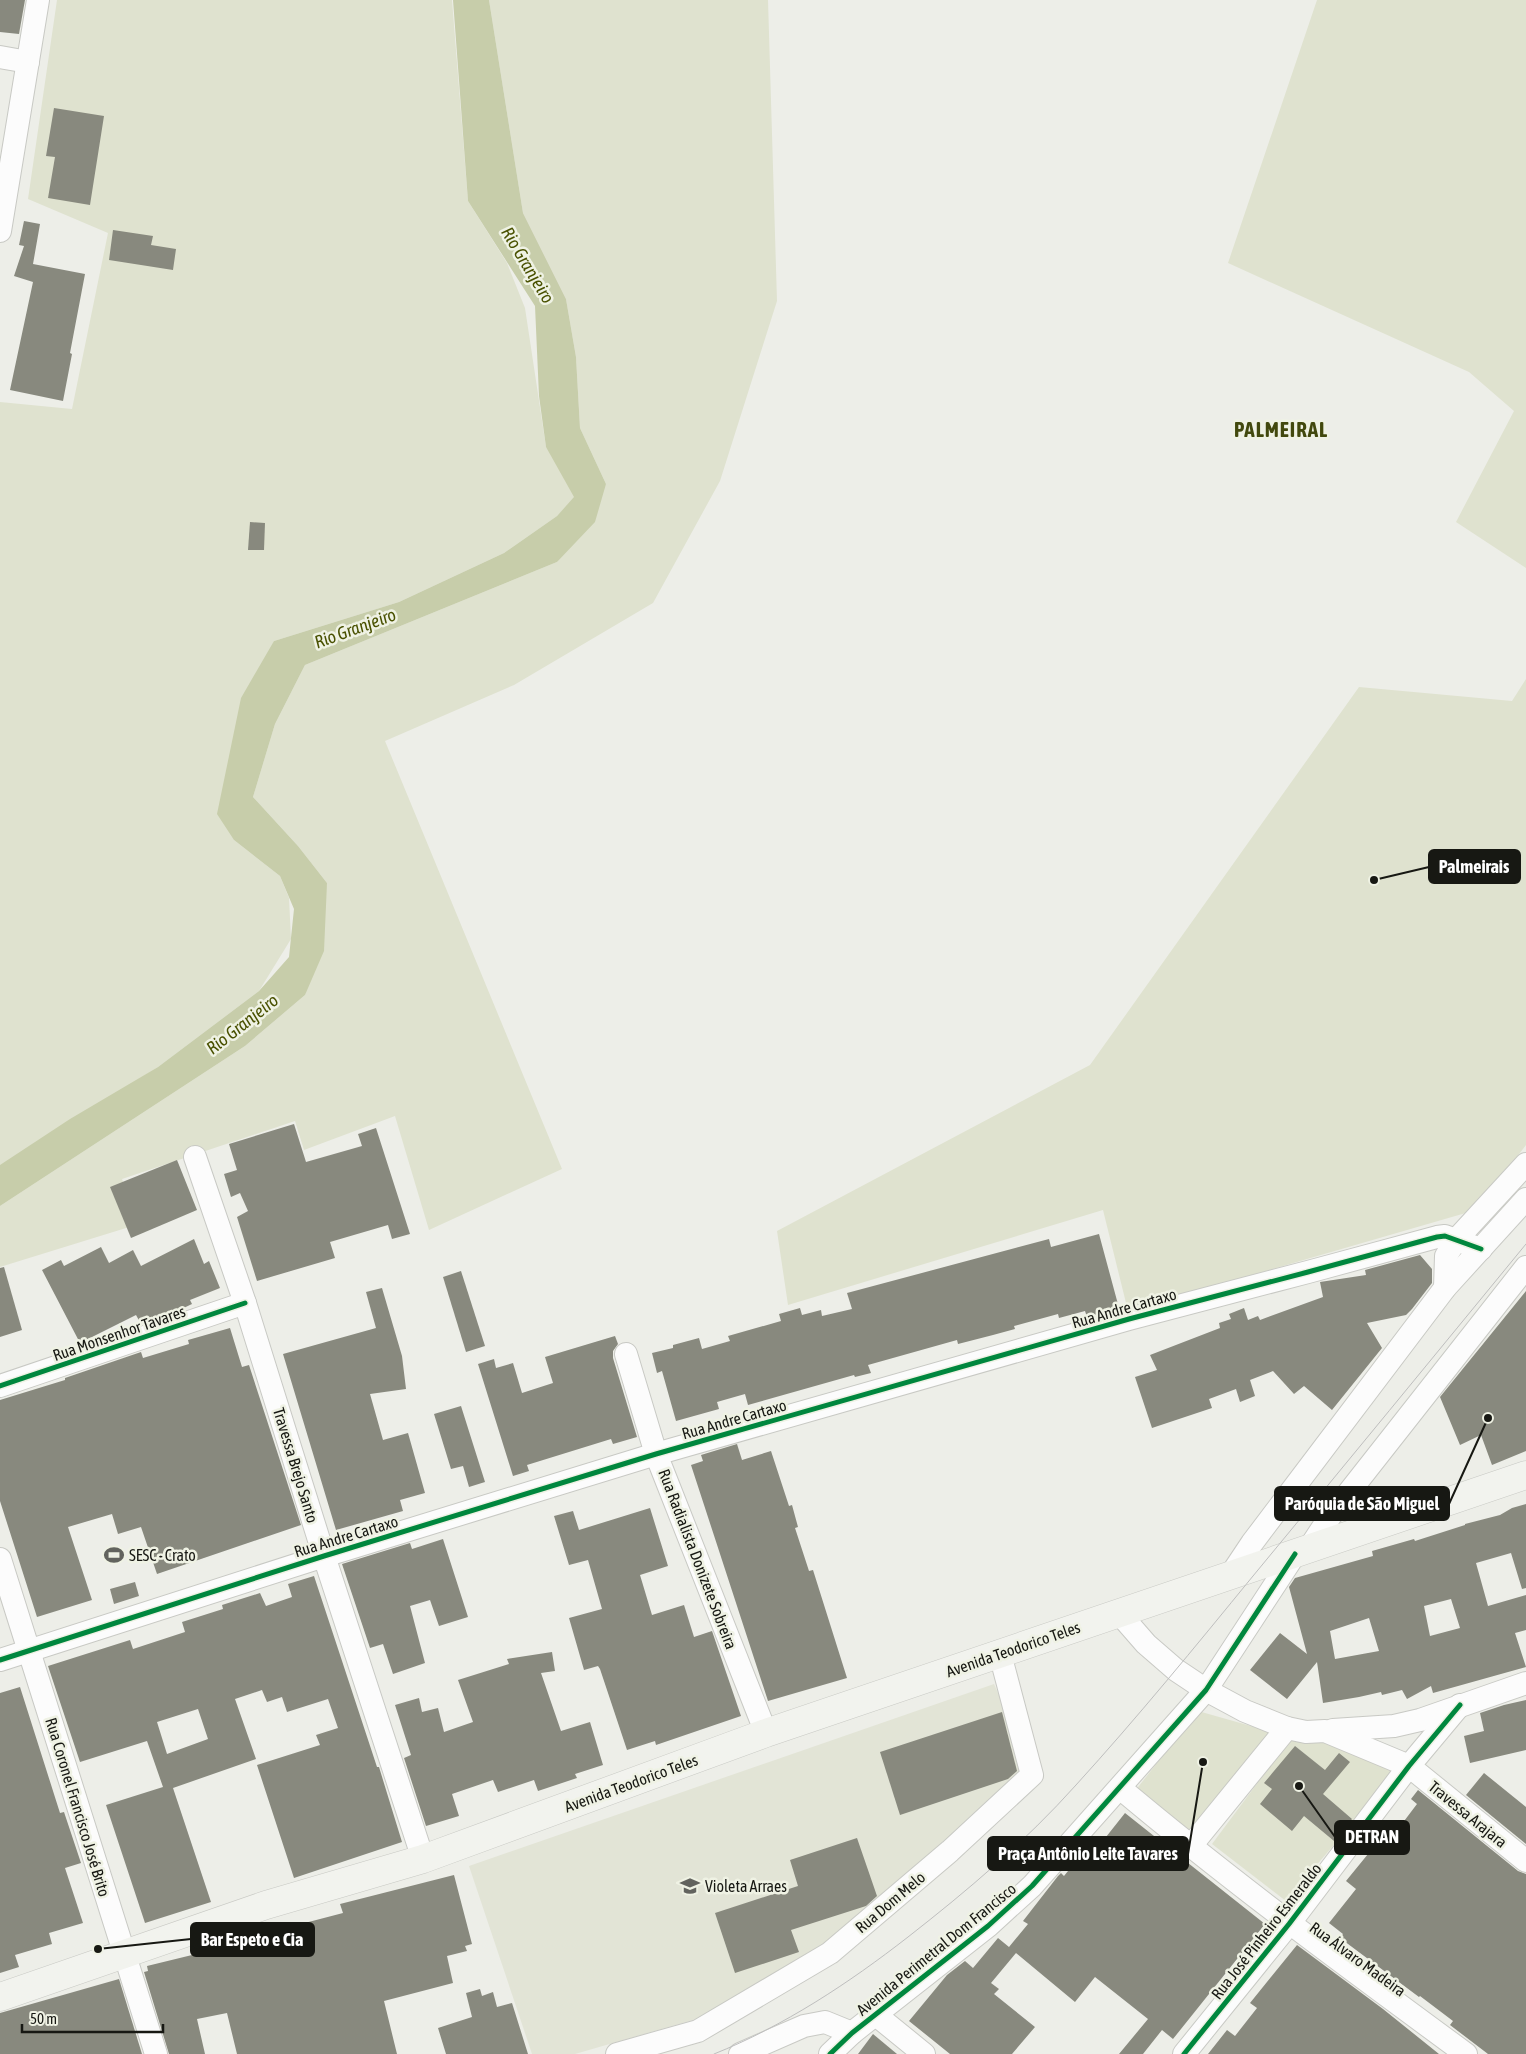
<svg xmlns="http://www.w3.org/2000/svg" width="1526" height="2054" font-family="'Asap Condensed',sans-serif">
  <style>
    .built { fill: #e2e4d6 }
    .green { fill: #dfe2cf }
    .water { fill: #c7cdaa }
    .building { fill: #88897e; fill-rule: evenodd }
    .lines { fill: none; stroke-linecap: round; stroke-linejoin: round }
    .minor-casing { stroke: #c8c9c4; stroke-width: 24 }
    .secondary-casing { stroke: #c8c9c4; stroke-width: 29 }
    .minor { stroke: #fcfcfc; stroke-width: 22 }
    .secondary { stroke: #f2f3ee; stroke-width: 28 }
    .tram { stroke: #bebebe; stroke-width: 1 }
    .cycleway-casing { stroke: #eff2e4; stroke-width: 8 }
    .cycleway { stroke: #00873e; stroke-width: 5 }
    .labels { text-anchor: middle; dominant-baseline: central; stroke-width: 5; stroke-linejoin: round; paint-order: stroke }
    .street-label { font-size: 16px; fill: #171813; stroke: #eff2e4 }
    .poi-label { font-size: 16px; fill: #171813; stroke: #eff2e4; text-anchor: start }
    .water-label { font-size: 18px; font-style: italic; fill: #495101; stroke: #eff2e4 }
    .district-label { font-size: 21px; font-weight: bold; letter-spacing: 1px; fill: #42490d; stroke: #eff2e4 }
    .leader { fill: none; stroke: #171813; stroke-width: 2 }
    .callout-dot { fill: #171813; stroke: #eff2e4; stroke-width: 2 }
    .callout { fill: #171813; stroke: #171813; stroke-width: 2 }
    .callout-label { font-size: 18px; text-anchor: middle; font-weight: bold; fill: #fff }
  </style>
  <rect width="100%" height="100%" fill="#edeee8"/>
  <path class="built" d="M994,1684L1033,1772L879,1907L724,2011L575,2054H532L469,1866Z"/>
  <g class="green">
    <path d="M57,0H452L468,201L507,263L525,308L546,447L584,476L575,497L557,516L504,553L399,602L274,641L234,840L280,876L289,898L291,939L259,991L158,1067L0,1166V402L72,409L108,233L28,199Z"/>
    <path d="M489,0H768L777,301L720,481L653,603L514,685L385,741L562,1169L429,1230L395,1116L304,1150L295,1121L122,1179L139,1224L0,1267V1206L245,1046L305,995L327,883L298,846L253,797L275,724L305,665L557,562L606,484L580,428L576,357L566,299L523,213Z"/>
    <path d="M1317,0H1526V568L1456,522L1514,411L1469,372L1228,263Z"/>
    <path d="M1526,679V1145L1476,1210L1128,1311L1103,1210L788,1305L777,1231L1090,1065L1359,687L1512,701Z"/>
    <path d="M1198,1711L1272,1732L1187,1832L1135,1791Z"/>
    <path d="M1294,1734L1340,1747L1396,1772L1286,1901L1212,1844Z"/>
  </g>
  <path class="water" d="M453,0H489L523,213L566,299L576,357L580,428L606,484L595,522L557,562L305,665L275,724L253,797L298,846L327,883L324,951L305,995L245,1046L0,1206V1165L70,1119L158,1067L259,991L289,957L294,909L280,876L234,840L217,814L241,698L274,641L399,602L504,553L557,516L574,497L546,447L539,396L535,306L468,201Z"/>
  <g class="building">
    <path d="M0,0H25L19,34L0,32Z"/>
    <path d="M54,108L104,116L90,205L48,198L55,157L46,156Z"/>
    <path d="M24,221L40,224L33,264L85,274L70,353L72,354L63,401L10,390L33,282L14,276L24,246L19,245Z"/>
    <path d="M113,230L153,236L151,245L176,249L173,270L109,260Z"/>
    <path d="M250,522L265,523L264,550H248Z"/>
    <path d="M294,1124L306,1162L362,1146L358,1134L376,1128L410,1234L392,1239L388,1225L330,1242L335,1258L257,1281L237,1217L248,1211L240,1193L231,1197L224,1174L237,1170L229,1144Z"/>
    <path d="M177,1160L197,1210L131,1238L110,1187Z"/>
    <path d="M1099,1234L1119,1308L1087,1317L1085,1311L1059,1318L1058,1314L1014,1326L1015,1329L993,1335L958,1344L957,1340L868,1365L871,1373L855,1377L854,1375L748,1405L745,1394L717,1402L719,1409L676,1421L662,1371L657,1373L652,1353L673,1348V1345L699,1338L702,1349L730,1341L728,1336L781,1321L779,1314L800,1308L802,1315L821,1310L822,1316L852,1309L847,1293L1049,1239L1051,1247Z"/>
    <path d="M194,1239L204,1264L209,1261L220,1288L190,1300L192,1304L171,1314L141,1324L136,1315L80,1343L42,1270L61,1260L64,1266L101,1247L109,1263L133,1250L141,1266Z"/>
    <path d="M1420,1255L1432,1269V1283L1412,1309L1406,1315L1367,1323L1382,1348L1332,1410L1304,1386L1294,1394L1273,1371L1250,1380L1255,1396L1240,1402L1236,1389L1209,1399L1212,1408L1152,1428L1135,1377L1157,1370L1150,1355L1220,1328L1219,1323L1231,1319L1229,1314L1244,1308L1248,1320L1258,1316L1260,1320L1323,1297L1320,1282L1366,1275L1365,1270Z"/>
    <path d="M4,1267L22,1330L0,1337V1268Z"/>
    <path d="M461,1271L485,1346L466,1352L443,1277Z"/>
    <path d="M382,1288L402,1356L406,1389L370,1394L383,1440L408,1433L425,1493L400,1500L403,1511L336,1530L283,1354L376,1328L366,1292Z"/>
    <path d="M1526,1291V1451L1492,1465L1481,1435L1460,1445L1440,1397Z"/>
    <path d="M230,1328L242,1367L249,1365L301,1525L157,1574L141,1527L118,1534L112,1514L68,1527L92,1600L37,1617L0,1501V1400L65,1380V1378L141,1352L143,1358L189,1344L188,1340Z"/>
    <path d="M615,1336L618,1344L613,1351V1358L637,1437L613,1444L611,1439L527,1465L529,1471L513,1476L478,1364L494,1359L496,1368L513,1363L522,1393L553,1383L545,1357Z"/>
    <path d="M461,1406L485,1482L469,1487L463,1466L451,1469L434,1414Z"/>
    <path d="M737,1444L742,1460L771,1451L789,1506L792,1505L798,1527L795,1528L809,1571L813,1570L847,1678L768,1701L691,1465L703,1461L701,1455Z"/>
    <path d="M1526,1504V1588L1522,1589L1511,1553L1476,1563L1488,1606L1526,1595V1630L1515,1633L1526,1667L1433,1693L1431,1686L1407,1699L1402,1690L1382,1695L1381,1692L1359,1697L1323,1703L1317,1662L1287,1699L1250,1670L1280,1633L1307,1654L1289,1587L1295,1578L1373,1556L1372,1551L1414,1539L1415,1541L1465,1525V1524L1500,1515L1512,1508ZM1451,1599L1460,1628L1430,1636L1424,1606ZM1369,1618L1379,1651L1335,1659L1330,1631Z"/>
    <path d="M650,1508L668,1566L640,1575L652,1615L684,1605L694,1637L712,1631L741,1716L656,1745L655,1741L627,1750L600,1669L598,1666L584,1670L569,1618L602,1609L588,1560L569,1565L554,1516L573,1511L579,1530Z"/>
    <path d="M443,1539L468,1617L439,1626L430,1600L410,1606L425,1663L393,1674L383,1644L370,1648L342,1564L410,1543L412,1549Z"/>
    <path d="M314,1576L377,1767H379L402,1842L294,1878L257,1765L320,1745L316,1735L338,1728L328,1699L287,1712L282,1697L267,1702L262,1690L235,1699L256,1759L173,1788L211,1902L145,1923L106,1805L163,1787L147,1741L80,1762L48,1666L130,1640L133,1649L185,1632L182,1622L223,1609L222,1605L260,1593L266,1606L292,1597L288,1584ZM198,1709L208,1739L167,1754L157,1722Z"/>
    <path d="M135,1582L139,1596L114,1604L110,1589Z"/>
    <path d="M552,1652L555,1671L541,1673L561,1731L590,1722L603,1765L575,1774L577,1778L538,1791L534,1780L498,1792L493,1780L452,1794L459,1816L426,1826L404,1758L411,1755L395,1705L419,1698L422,1712L438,1708L444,1732L473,1722L458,1680L509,1664L507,1659Z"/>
    <path d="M20,1687L60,1813L64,1812L81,1863L65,1868L83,1923L49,1933L52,1944L15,1955L19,1967L0,1973V1693Z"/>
    <path d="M1526,1700V1750L1470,1763L1464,1736L1484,1731L1480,1713L1504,1705Z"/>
    <path d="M1002,1712L1017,1771L1008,1779L900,1815L880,1752Z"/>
    <path d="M1295,1746L1325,1770L1339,1753L1350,1762L1323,1794L1352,1819L1334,1841L1304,1816L1292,1831L1260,1804L1272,1789L1264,1783Z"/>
    <path d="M1484,1773L1526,1807V1844L1466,1795Z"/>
    <path d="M1418,1790L1518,1871L1526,1874V2054H1488L1450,2025L1453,2021L1420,1996L1419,1997L1340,1938L1343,1934L1329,1923L1356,1889L1346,1881L1386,1832L1392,1837L1417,1804L1411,1799Z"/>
    <path d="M1125,1813L1265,1924L1173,2039L1162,2030L1143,2054H1119L1148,2019L1095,1977L1075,2002L1016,1953L991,1983L999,1989L994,1994L1035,2027L1012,2054H950L909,2021L947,1975L965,1961L973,1968L998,1938L1009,1947L1028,1924L1023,1921L1058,1876L1061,1873L1064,1876L1080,1856L1092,1865L1111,1841L1106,1837Z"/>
    <path d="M857,1838L877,1896L866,1906L791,1930L799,1952L735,1973L715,1913L798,1886L790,1860Z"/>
    <path d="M454,1875L472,1944L465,1946L467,1951L447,1956L453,1983L384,2001L397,2054H237L227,2013L197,2019L205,2054H169L144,1972L148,1971L147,1966L233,1945L247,1938L343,1913L340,1904Z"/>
    <path d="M1297,1945L1383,2009L1439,2054H1208L1227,2030L1235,2036L1257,2008L1250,2003Z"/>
    <path d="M119,1979L142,2054H0V2013Z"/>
    <path d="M480,1989L482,1996L493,1992L497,2007L512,2003L528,2054H446L438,2028L472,2017L466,1993Z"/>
    <path d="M873,2034L897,2054H858Z"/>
  </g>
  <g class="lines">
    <defs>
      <g id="minor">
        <path d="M0,57L28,62"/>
        <path d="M0,231L38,0"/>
        <path d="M195,1157L245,1303L324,1556L423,1859"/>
        <path d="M1445,1288L1446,1256L1456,1240L1526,1164"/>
        <path d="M626,1354L656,1454L766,1733"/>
        <path d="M0,1386L245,1303"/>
        <path d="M1308,1550L1331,1515L1526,1267"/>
        <path d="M0,1559L156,2054"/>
        <path d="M1230,1576L1252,1543L1445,1288L1526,1199"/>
        <path d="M1119,1613L1146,1644L1176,1670L1206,1690L1245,1711L1287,1728L1306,1732L1325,1731L1409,1766L1526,1861"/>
        <path d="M0,1660L324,1556L656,1454L1129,1319L1308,1272L1437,1237L1445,1236L1481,1249"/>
        <path d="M1333,1730L1394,1726L1420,1720L1526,1683"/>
        <path d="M1120,1788C1232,1882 1349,1968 1466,2054"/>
        <path d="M1190,1847L1287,1728"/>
        <path d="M876,2015L924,2054"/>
        <path d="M617,2054L698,2031L830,1953L950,1851L1032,1775L1000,1654"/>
        <path d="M740,2054L804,2026L825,2022L852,2033"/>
        <path d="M830,2054L852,2033L988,1926L1032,1886L1206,1690L1295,1554"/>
        <path d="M1184,2054L1289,1924L1409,1766L1460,1705"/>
      </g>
      <path id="secondary" d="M0,1997L266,1905L423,1859L766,1733L1526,1475"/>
    </defs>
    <use href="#minor" class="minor-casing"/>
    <use href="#secondary" class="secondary-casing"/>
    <use href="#minor" class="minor"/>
    <use href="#secondary" class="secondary"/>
    <path class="tram" d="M714,2054C784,2026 849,1983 908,1937C967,1891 1026,1841 1076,1785C1137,1718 1195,1647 1253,1576C1344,1466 1435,1355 1526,1244"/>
    <defs>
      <g id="cycleway">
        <path d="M0,1386L245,1303"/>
        <path d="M0,1660L324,1556L656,1454L1129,1319L1308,1272L1437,1237L1445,1236L1481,1249"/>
        <path d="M830,2054L852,2033L988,1926L1032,1886L1206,1690L1295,1554"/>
        <path d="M1184,2054L1289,1924L1409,1766L1460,1705"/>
      </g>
    </defs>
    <use href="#cycleway" class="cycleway-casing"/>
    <use href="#cycleway" class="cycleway"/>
  </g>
  <defs>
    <symbol id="stadium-bare" viewBox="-9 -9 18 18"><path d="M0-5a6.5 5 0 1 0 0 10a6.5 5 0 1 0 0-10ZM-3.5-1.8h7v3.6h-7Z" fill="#62635e" stroke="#eff2e4" stroke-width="2.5" paint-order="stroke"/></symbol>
    <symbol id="school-bare" viewBox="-9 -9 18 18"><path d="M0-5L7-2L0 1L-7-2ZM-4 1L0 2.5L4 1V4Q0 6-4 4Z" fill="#62635e" stroke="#eff2e4" stroke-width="2.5" paint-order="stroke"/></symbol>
  </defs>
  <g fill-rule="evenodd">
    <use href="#stadium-bare" x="100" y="1541" width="28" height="28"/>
    <use href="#school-bare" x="676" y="1872" width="28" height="28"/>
  </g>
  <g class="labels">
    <g class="street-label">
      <text transform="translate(1124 1308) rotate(-16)">Rua Andre Cartaxo</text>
      <text transform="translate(119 1333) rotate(-19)">Rua Monsenhor Tavares</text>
      <text transform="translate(734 1419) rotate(-16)">Rua Andre Cartaxo</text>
      <text transform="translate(296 1465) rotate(73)">Travessa Brejo Santo</text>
      <text transform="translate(346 1536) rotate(-17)">Rua Andre Cartaxo</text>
      <text transform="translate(698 1559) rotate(69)">Rua Radialista Donizete Sobreira</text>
      <text transform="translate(1013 1649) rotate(-19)">Avenida Teodorico Teles</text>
      <text transform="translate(631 1783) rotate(-20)">Avenida Teodorico Teles</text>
      <text transform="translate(78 1807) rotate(73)">Rua Coronel Francisco José Brito</text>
      <text transform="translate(1468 1814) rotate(39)">Travessa Arajara</text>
      <text transform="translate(890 1902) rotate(-40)">Rua Dom Melo</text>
      <text transform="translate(1266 1931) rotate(-52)">Rua José Pinheiro Esmeraldo</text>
      <text transform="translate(936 1949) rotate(-39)">Avenida Perimetral Dom Francisco</text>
      <text transform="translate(1358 1959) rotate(36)">Rua Álvaro Madeira</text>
    </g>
    <g class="poi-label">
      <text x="129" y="1555">SESC - Crato</text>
      <text x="705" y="1886">Violeta Arraes</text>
    </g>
    <g class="water-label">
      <text transform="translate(528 265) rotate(59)">Rio Granjeiro</text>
      <text transform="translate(355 628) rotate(-20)">Rio Granjeiro</text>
      <text transform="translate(242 1024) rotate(-38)">Rio Granjeiro</text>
    </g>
    <g class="district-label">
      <text x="1281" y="429">PALMEIRAL</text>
    </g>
  </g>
  <path class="leader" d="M1374 880L1429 867M1488 1418L1449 1504M1299 1786L1335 1837M1203 1762L1188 1854M98 1949L191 1939"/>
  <g class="callout-dot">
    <circle cx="1374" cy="880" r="5"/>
    <circle cx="1488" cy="1418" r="5"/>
    <circle cx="1299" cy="1786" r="5"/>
    <circle cx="1203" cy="1762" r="5"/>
    <circle cx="98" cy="1949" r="5"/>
  </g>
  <g class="callout">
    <rect x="1429" y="850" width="91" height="33" rx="5"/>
    <rect x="1275" y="1487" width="174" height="33" rx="5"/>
    <rect x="1335" y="1821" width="74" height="33" rx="5"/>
    <rect x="988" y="1837" width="200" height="33" rx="5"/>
    <rect x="191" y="1923" width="123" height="33" rx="5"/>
  </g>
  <g class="callout-label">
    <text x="1474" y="873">Palmeirais</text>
    <text x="1362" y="1510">Paróquia de São Miguel</text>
    <text x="1372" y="1843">DETRAN</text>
    <text x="1088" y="1860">Praça Antônio Leite Tavares</text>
    <text x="252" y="1946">Bar Espeto e Cia</text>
  </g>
  <path d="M22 2024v8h141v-8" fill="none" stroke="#171813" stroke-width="2.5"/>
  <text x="30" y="2024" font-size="15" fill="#171813" stroke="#eff2e4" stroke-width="4" paint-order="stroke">50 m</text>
</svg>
